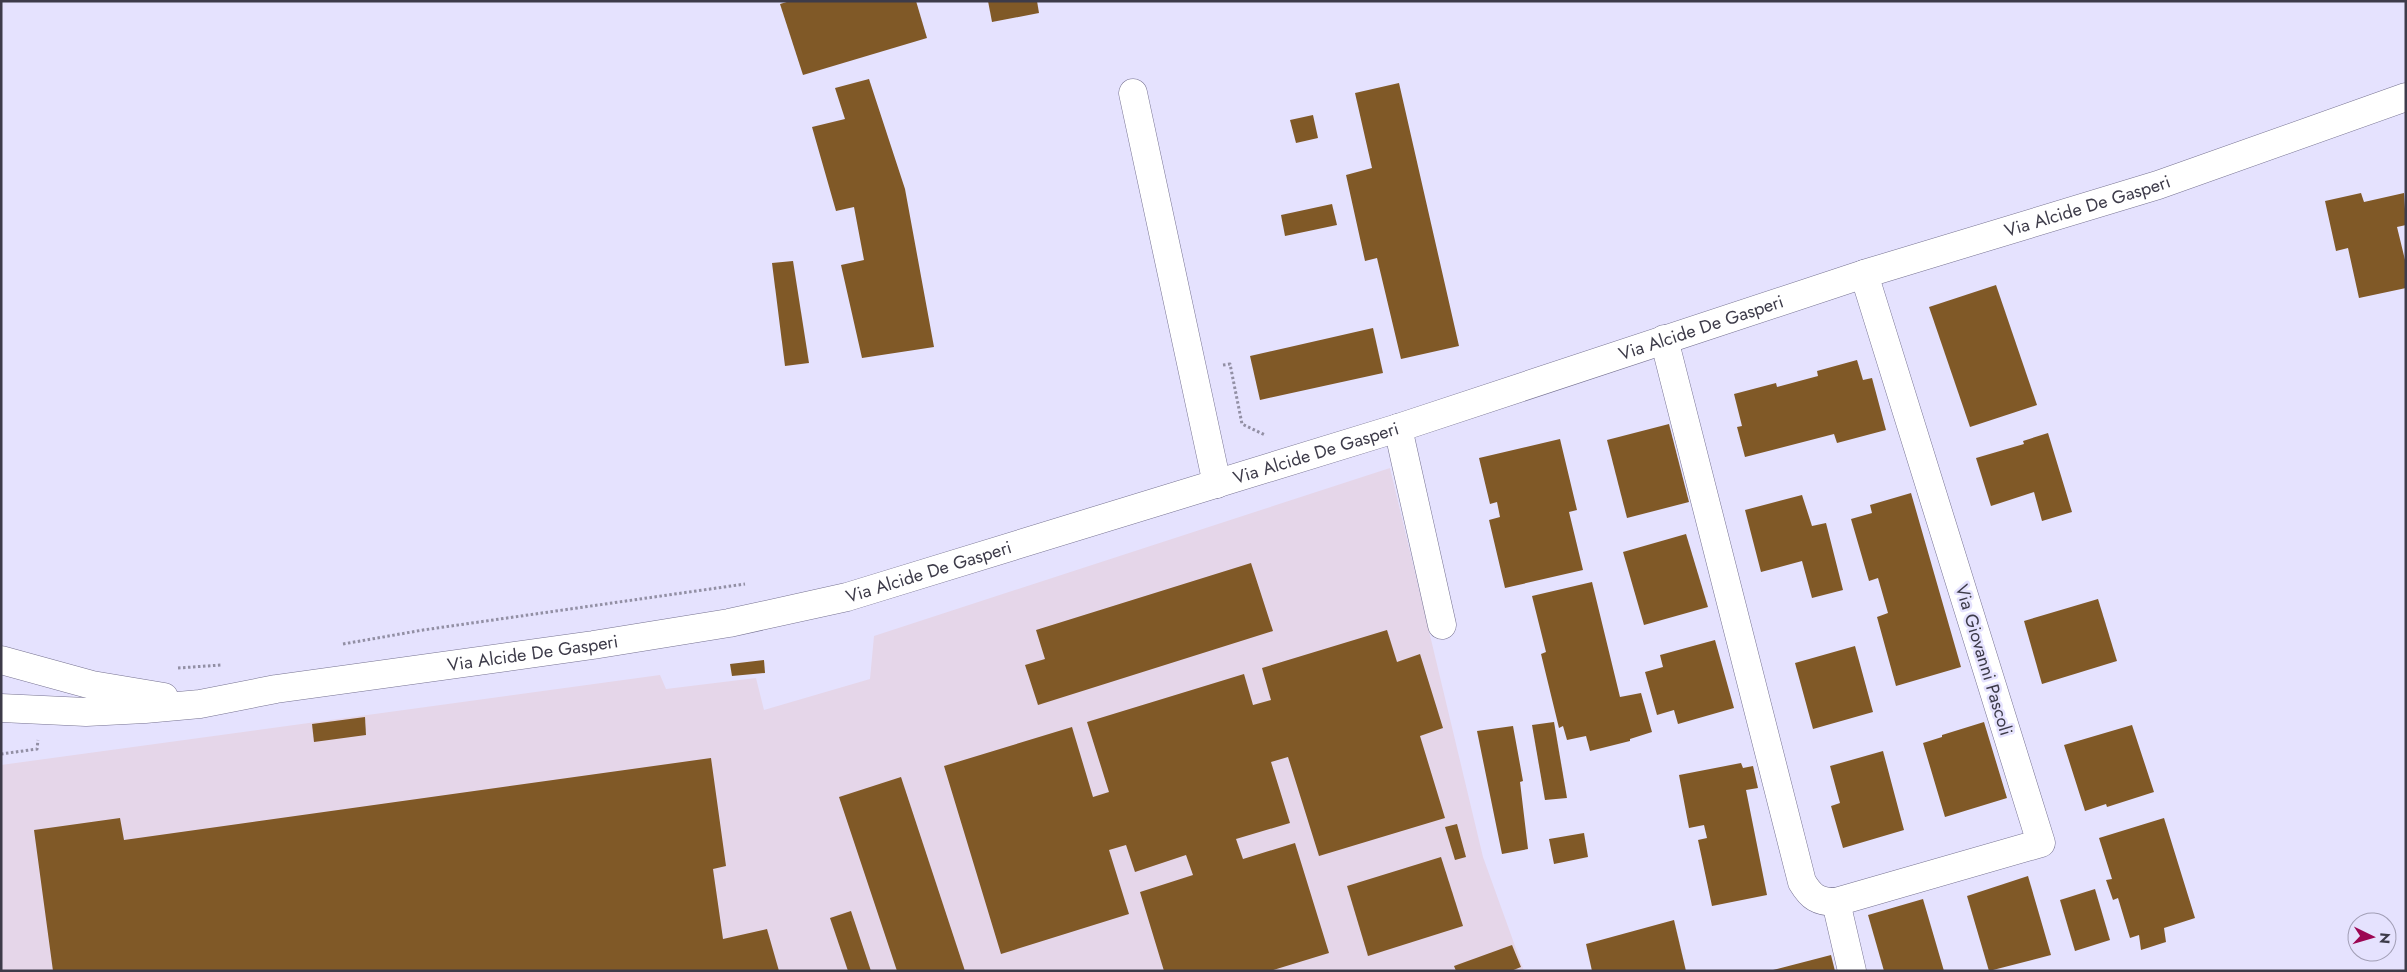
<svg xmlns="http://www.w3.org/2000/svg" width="2407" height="972" font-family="Jost,sans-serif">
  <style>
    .industrial { fill: #e5d6e9 }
    .building { fill: #805927 }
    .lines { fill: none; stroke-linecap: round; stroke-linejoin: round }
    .street-casing { stroke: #767291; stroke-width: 29 }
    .secondary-casing { stroke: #767291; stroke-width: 29 }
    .path { stroke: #928fa4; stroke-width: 3; stroke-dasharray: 2.5 2.5; stroke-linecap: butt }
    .street { stroke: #fff; stroke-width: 28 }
    .secondary { stroke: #fff; stroke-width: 28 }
    .labels { text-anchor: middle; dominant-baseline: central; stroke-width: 5; stroke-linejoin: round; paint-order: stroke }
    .street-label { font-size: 18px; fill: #3d3b49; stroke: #e5e2fe }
  </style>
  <rect width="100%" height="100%" fill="#e5e2fe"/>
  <path class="industrial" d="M1390,468L1483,857L1524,971H1V765L660,675L666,689L756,678L764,710L870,679L874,636Z"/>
  <g class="building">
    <path d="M790,1H916L927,38L803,75L780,4Z"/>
    <path d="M988,1H1037L1039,13L992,22Z"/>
    <path d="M869,79L905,189L934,347L862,358L841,265L864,260L854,207L836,211L812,127L845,119L835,88Z"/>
    <path d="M1399,83L1459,346L1401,359L1377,258L1365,261L1346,175L1372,168L1355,93Z"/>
    <path d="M1313,115L1318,138L1296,143L1290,120Z"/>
    <path d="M2361,193L2364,202L2404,193L2406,225L2397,227L2406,264V288L2359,298L2348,248L2336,251L2325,201Z"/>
    <path d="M1332,204L1337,225L1285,236L1281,215Z"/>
    <path d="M793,261L809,363L785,366L772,263Z"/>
    <path d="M1996,285L2037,405L1970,427L1929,307Z"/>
    <path d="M1373,328L1383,373L1260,400L1250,356Z"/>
    <path d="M1857,360L1863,380L1872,378L1886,430L1837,443L1834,434L1745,457L1737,427L1742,426L1734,394L1776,383L1777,387L1818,376L1817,371Z"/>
    <path d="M1669,424L1689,502L1627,518L1607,440Z"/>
    <path d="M2048,433L2072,512L2042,521L2034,492L1991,506L1976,458L2024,444L2023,441Z"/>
    <path d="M1560,439L1577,510L1569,512L1583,570L1505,588L1489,520L1500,517L1497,502L1490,504L1479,458Z"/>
    <path d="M1911,493L1961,667L1896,686L1877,617L1888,613L1878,578L1869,581L1851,519L1872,513L1870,505Z"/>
    <path d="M1802,495L1812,526L1826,523L1843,590L1812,598L1802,561L1761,572L1745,510Z"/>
    <path d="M1686,534L1708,607L1644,625L1623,552Z"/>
    <path d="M1251,563L1273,631L1038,705L1025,665L1045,659L1036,630Z"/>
    <path d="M1592,582L1620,697L1641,693L1652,732L1630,739V741L1590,751L1586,736L1567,740L1563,726L1559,728L1541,654L1546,652L1532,596Z"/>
    <path d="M2098,599L2117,661L2042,684L2024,621Z"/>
    <path d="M1387,630L1397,662L1420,654L1443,728L1420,736L1445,818L1319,856L1288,757L1271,762L1290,823L1236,839L1243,859L1295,843L1329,953L1270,971H1164L1140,892L1193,875L1186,855L1135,872L1126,845L1109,850L1129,914L1001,954L944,766L1072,727L1093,797L1109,792L1087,722L1244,674L1253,705L1271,700L1262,668Z"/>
    <path d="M1715,640L1734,708L1678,724L1674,710L1657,715L1645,672L1663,667L1660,655Z"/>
    <path d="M1855,646L1873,712L1813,729L1795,663Z"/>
    <path d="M764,660L765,673L732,676L730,664Z"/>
    <path d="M365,717L366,735L314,742L312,724Z"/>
    <path d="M1554,722L1567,798L1545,800L1532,725Z"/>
    <path d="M1984,722L2007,798L1945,817L1923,743L1942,737V735Z"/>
    <path d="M2132,725L2154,792L2107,807L2106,804L2085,811L2064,745Z"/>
    <path d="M1513,726L1523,781L1520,782L1528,849L1502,854L1477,731Z"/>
    <path d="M1883,751L1904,830L1843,848L1831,806L1840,803L1830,766Z"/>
    <path d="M711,758L726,866L713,869L723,939L767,929L779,971H53L34,830L120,818L124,840Z"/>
    <path d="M1741,763L1743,768L1753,766L1758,788L1746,790L1767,895L1712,906L1698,840L1707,838L1704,825L1689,828L1679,775Z"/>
    <path d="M901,777L965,971H897L839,797Z"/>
    <path d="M2164,818L2195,918L2164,928L2166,942L2141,950L2139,935L2130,938L2118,898L2113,900L2106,880L2112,879L2099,838Z"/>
    <path d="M1457,824L1466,857L1455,860L1445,827Z"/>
    <path d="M1584,833L1588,857L1554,864L1549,839Z"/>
    <path d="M1441,857L1463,926L1368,956L1347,886Z"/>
    <path d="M2028,876L2051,955L1989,971L1967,896Z"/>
    <path d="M2095,889L2110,940L2075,951L2060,900Z"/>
    <path d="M1923,899L1944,971H1884L1868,915Z"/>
    <path d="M851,911L871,971H848L830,918Z"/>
    <path d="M1674,920L1686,971H1592L1586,944Z"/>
    <path d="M1512,945L1521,967L1511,971H1456L1454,966Z"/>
    <path d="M1831,955L1835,971H1773V970Z"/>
  </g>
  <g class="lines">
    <defs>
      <g id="street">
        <path d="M1133,93L1217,484"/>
        <path d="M1664,339L1802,882C1811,897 1818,902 1836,902L2041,843L1864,274"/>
        <path d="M1398,428L1442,625"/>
        <path d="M1836,902L1852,971"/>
      </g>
      <g id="secondary">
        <path d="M1,660L92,685L164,697"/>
        <path id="s1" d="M1,708L86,712L145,709L200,704L276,689L593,645L729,623L847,597L1398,428L1864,274L2158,185L2406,97"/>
      </g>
    </defs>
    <use href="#street" class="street-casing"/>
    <use href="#secondary" class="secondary-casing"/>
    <g class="path">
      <path d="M1223,365L1230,364L1242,424L1265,435"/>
      <path d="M343,644L423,630L745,584"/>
      <path d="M178,668L221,665"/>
      <path d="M1,754L37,749L38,740"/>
    </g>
    <use href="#street" class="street"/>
    <use href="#secondary" class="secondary"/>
  </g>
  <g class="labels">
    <g class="street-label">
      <text stroke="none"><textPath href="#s1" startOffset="2156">Via Alcide De Gasperi</textPath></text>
      <text stroke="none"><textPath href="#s1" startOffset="1751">Via Alcide De Gasperi</textPath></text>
      <text stroke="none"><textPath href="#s1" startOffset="1346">Via Alcide De Gasperi</textPath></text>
      <text stroke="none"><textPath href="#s1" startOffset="941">Via Alcide De Gasperi</textPath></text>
      <text stroke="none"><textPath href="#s1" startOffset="536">Via Alcide De Gasperi</textPath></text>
      <text transform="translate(1984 660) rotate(73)">Via Giovanni Pascoli</text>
    </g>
  </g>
  <rect width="2407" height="972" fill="none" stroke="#3d3b49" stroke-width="5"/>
  <g transform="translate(2372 937) rotate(95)"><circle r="24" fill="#e5e2fe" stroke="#a29fb6"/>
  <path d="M0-4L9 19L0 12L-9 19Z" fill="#9c0653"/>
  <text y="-8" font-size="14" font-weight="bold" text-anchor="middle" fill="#3d3b49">N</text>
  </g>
</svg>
